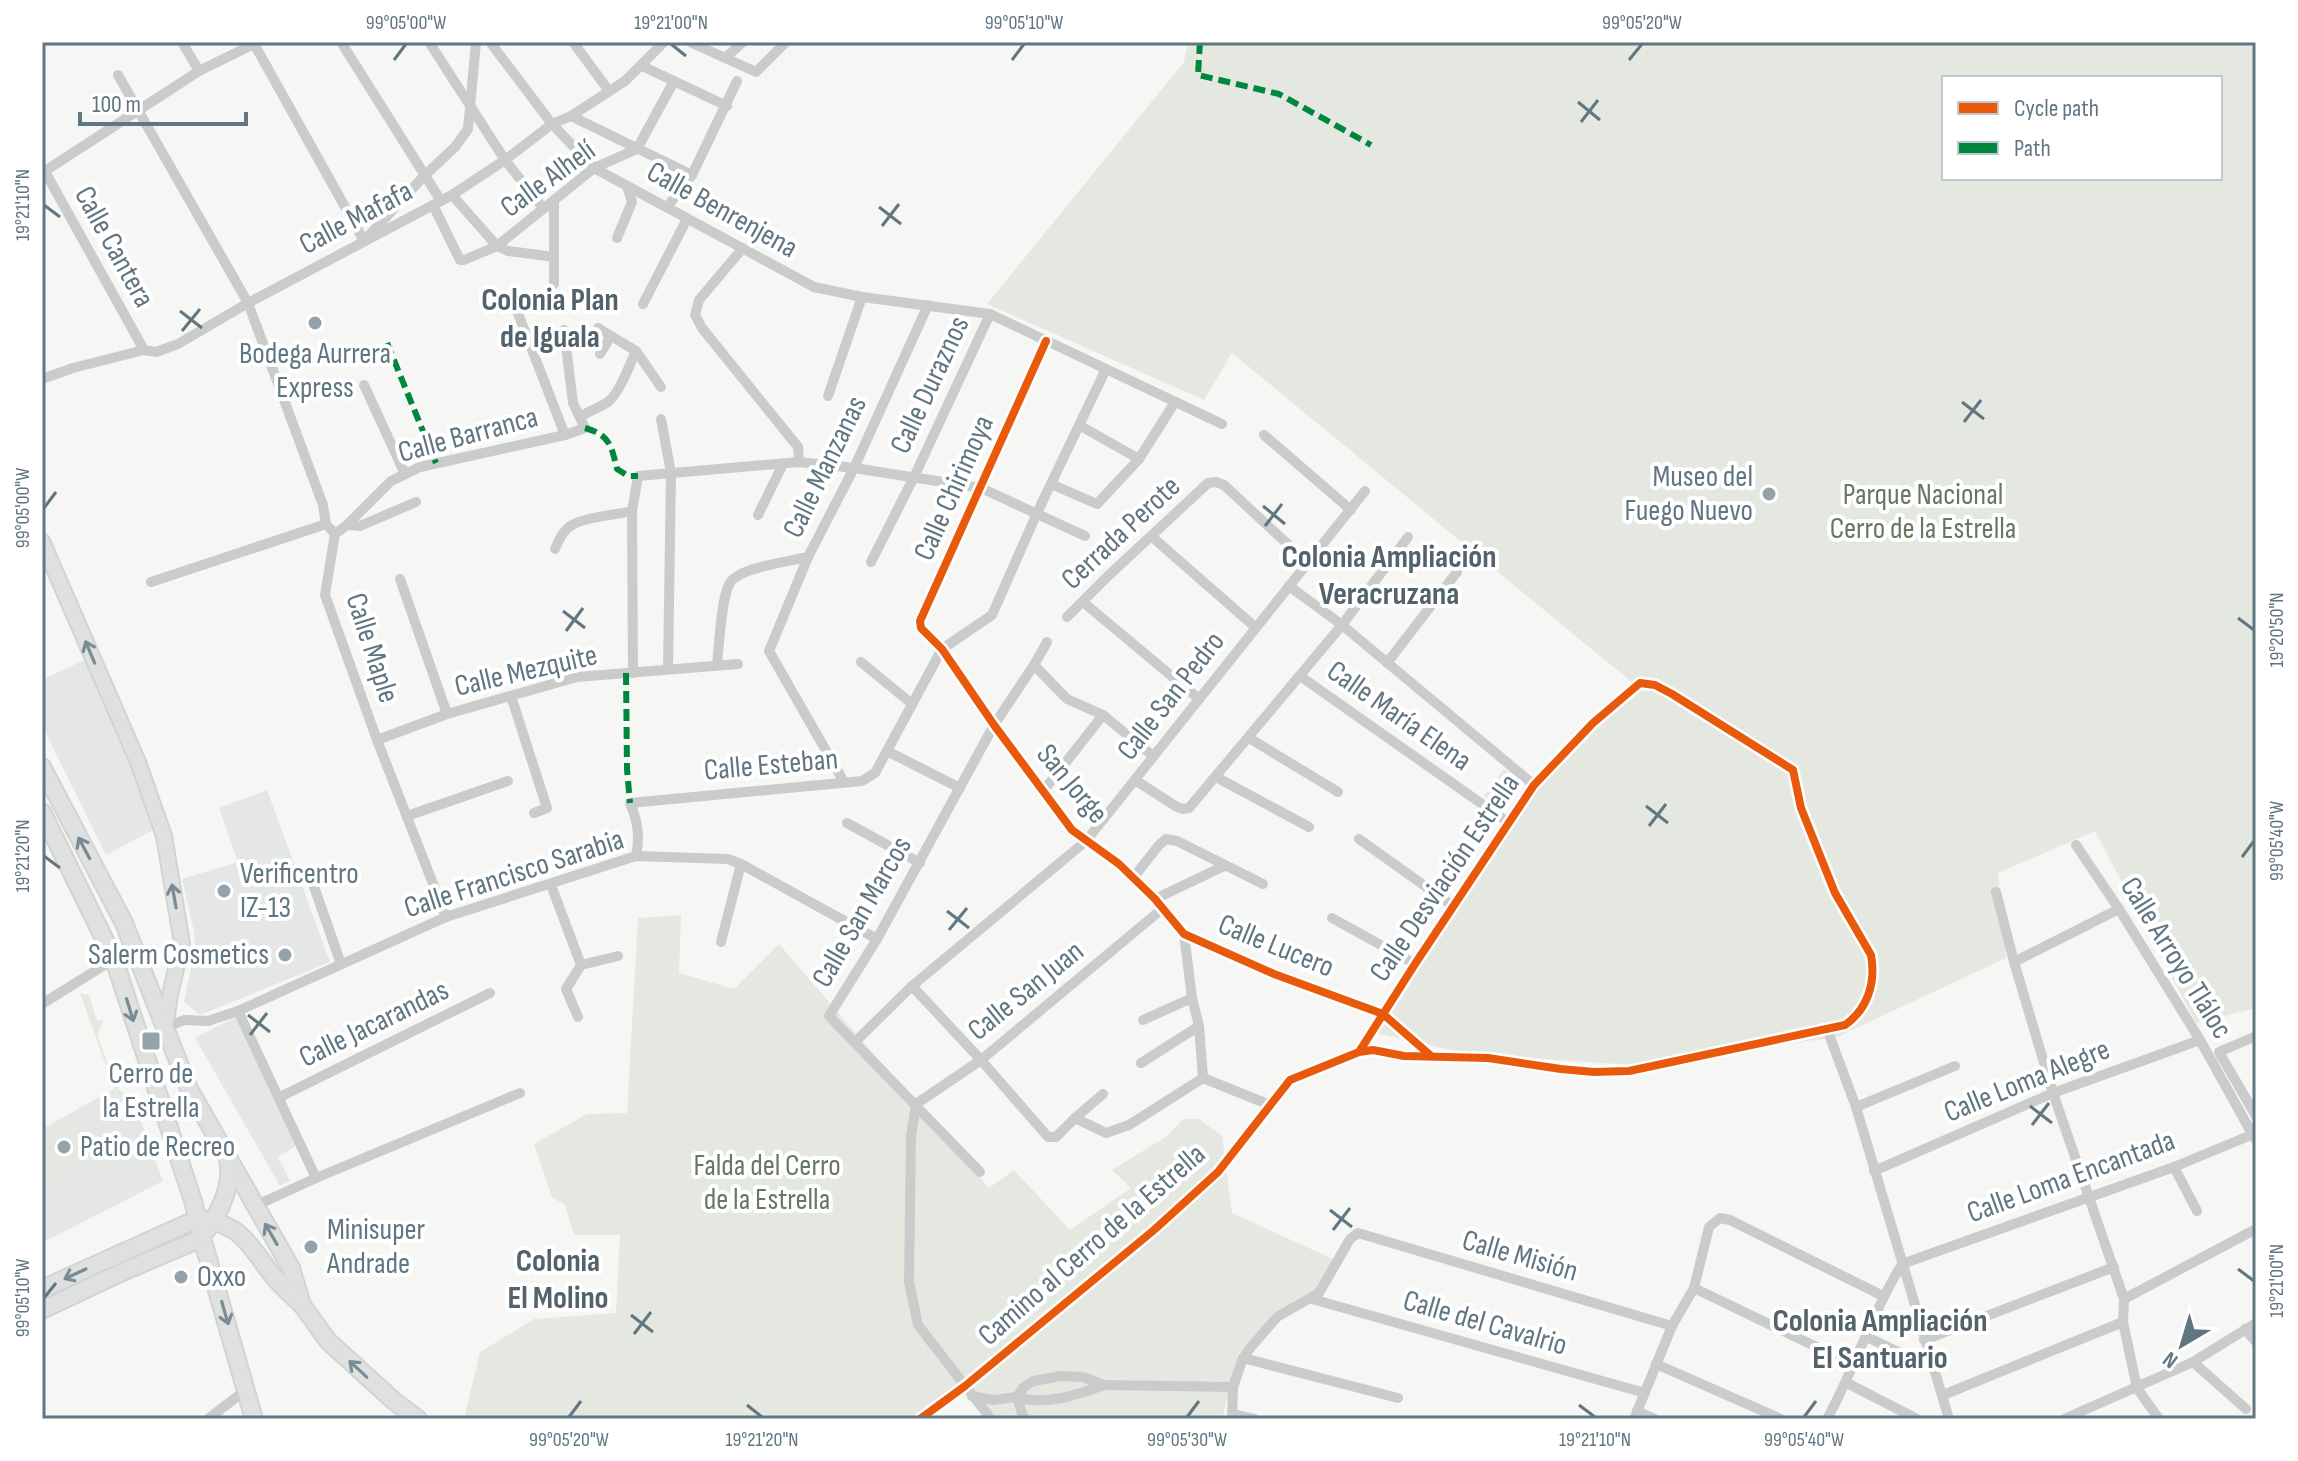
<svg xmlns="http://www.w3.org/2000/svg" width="2298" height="1461" font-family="'Sofia Sans Condensed',sans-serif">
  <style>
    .built { fill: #e5e7e6 }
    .green { fill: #e5e8e1; fill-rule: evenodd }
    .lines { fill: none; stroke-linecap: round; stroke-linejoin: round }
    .secondary-casing { stroke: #d2d4d4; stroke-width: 18 }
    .primary-casing { stroke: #d2d4d4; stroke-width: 20 }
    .street { stroke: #cacccc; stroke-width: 10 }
    .secondary { stroke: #dfe0e0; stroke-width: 14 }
    .primary { stroke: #dfe0e0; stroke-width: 16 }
    .quiet { stroke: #00873e; stroke-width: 6; stroke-dasharray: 12 6; stroke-linecap: butt }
    .cycleway-casing { stroke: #fff; stroke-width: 13 }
    .cycleway { stroke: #e8590c; stroke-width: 8 }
    .oneway { stroke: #798b93 }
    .ticks { fill: none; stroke: #607680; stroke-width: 3 }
    .poi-dot { fill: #94a3a9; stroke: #fff; stroke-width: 3 }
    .labels { text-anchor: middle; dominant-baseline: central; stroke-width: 8; stroke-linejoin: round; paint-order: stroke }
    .street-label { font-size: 30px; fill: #607680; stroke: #fff }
    .poi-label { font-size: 30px; fill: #607680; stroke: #fff; text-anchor: start }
    .park-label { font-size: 30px; fill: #66785f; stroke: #fff }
    .neighbourhood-label { font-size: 32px; font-weight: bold; fill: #52636b; stroke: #fff }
    .neatline { fill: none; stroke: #607680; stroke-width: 3 }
    .ticks-label { font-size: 20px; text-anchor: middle; fill: #607680 }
  </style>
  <rect width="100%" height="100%" fill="#f6f6f4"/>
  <g class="built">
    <path d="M88,658L155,829L106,855L42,725V680Z"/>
    <path d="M267,790L330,962L200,1015L184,1002L195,949L194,932L182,879L238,862L219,808Z"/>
    <path d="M236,1017L296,1146L278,1157L290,1181L280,1186L195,1038Z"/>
    <path d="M114,1089L119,1102L132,1097L163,1181L42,1243V1129Z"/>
  </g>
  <g class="green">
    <path d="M1188,42H2256V1008L2196,1023L2095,831L1998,873L2006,958L1837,1037L1633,1065L1470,1054L1376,1033L1541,772L1640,689L1232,353L1204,400L987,304L1184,62ZM1944,78H2220V178H1944Z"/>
    <path d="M1504,769L1521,782L1503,808L1484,796Z"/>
    <path d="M681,915L679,973L734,989L779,944L989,1188L1014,1170L1070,1230L1131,1188L1112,1170L1167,1136L1183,1119H1199L1222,1136L1232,1213L1335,1260L1317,1289L1239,1353L1222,1419H996L966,1382L918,1419H464L480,1352L534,1319L616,1313L620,1235H574L565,1205L552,1197L534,1144L587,1114L627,1113L638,918Z"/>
    <path d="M80,993L89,995L97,1021L104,1020L97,1034L107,1062L120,1069L121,1072L114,1075L120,1091L132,1097L119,1102Z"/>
    <path d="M69,1117L92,1158L45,1185L42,1179V1133Z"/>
  </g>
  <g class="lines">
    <defs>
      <path id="secondary" d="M42,541L138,762L164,836L182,943L170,995L165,1028"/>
      <g id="primary">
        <path d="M42,767L124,923L189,1089L291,1268L302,1305L328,1341L394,1401L418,1419"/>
        <path d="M42,812L114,959L193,1201L202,1238L254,1419"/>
        <path d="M207,1230C221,1209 233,1185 228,1159"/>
        <path d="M42,1289L197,1219C240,1223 247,1242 270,1272C279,1284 290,1294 301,1304"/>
        <path d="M42,1310L120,1273L202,1238"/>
      </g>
    </defs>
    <use href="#secondary" class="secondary-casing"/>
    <use href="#primary" class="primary-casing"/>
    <g class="street">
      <path d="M182,42L199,71"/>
      <path d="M253,42L364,241L424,176L455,147L468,129L476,42"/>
      <path d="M341,42L441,201"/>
      <path d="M429,42L505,160L543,208"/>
      <path d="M490,42L552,124L594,168L814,287L862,297L990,314L1222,424"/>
      <path d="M573,42L609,91"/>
      <path d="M690,42L756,72L786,42"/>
      <path d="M725,58L743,42"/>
      <path d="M642,66L727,106"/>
      <path d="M118,75L248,303L323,505L326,524L335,534L325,595L377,740L446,917"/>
      <path d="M571,116L692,175"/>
      <path d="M43,168L144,350"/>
      <path d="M42,173L199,71L258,42"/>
      <path d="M452,195L497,246L508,251L554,257"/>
      <path d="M554,201V284"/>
      <path d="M433,205L460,260H464L497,246L594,168L637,149L674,81"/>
      <path d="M667,207L692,175L737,81"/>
      <path d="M617,238L632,202L627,186"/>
      <path d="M742,249L699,300L695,315L702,328L798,447L799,462"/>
      <path d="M512,298L565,435"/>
      <path d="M643,304L687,219"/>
      <path d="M598,328L636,351L661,387"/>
      <path d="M1046,341L920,621L921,628L942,649L994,725L1072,830L1119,864L1155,899L1184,934L1274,974L1383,1014L1430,1055"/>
      <path d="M600,354L611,336"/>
      <path d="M42,379L73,368L144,350L156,352L178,344L248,303L452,195L505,160L552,124L571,116L625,81L664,42"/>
      <path d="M364,385L405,474"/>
      <path d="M828,396L862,297"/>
      <path d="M580,417C587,412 603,406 608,402C620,392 629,366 636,351"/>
      <path d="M661,419L671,473L668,669"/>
      <path d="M1079,425L1139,459"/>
      <path d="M1264,435L1351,510"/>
      <path d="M1051,484L1097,504L1139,459L1175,402"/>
      <path d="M758,515L783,464"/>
      <path d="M347,525L360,526L416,502"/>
      <path d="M335,534L347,525L391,481L420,467L565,435L585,428L573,403L564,330"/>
      <path d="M1151,536L1255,627"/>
      <path d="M555,549C558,542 562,532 569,527C582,517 616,515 632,511"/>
      <path d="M871,562L914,477L990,314"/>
      <path d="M400,579L447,714"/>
      <path d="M151,582L326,524"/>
      <path d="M1289,586L1342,625L1534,785"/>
      <path d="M1083,602L1199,699"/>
      <path d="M1067,617L1107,577L1208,483L1216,482L1224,485L1308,563"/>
      <path d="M861,662L912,704"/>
      <path d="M1387,663L1457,572"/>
      <path d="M717,665C719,647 721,597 730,583C738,568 790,561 808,557"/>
      <path d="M1034,665L1067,699L1103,715L1153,756"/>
      <path d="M633,673L632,511L638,476L799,462L854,468L981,488L1085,536"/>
      <path d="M1300,676L1509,823"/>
      <path d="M511,696L547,808L534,813"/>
      <path d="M1249,738L1338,792"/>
      <path d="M377,740L447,714L577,677L738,664"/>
      <path d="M887,751L960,788"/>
      <path d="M1216,777L1309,827"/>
      <path d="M1135,780L1177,807L1183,809L1189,808L1342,625L1408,537"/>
      <path d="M844,782L769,651L808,557L854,468L928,305"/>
      <path d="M1044,790L1103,715"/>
      <path d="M407,816L508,781"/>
      <path d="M847,823L920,863"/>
      <path d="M1359,839L1453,906"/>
      <path d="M2076,845L2119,909L2200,1040L2255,1139"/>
      <path d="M636,856C640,836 638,822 630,803L862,781L875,773L942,649L992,615L1037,513L1106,369"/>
      <path d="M311,878L341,964"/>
      <path d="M1133,878L1159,845L1166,839L1177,841L1263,884"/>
      <path d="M551,885L581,965L566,989L578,1017"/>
      <path d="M1996,892L2014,962L2053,1093L2124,1299L2123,1322L2137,1388L2159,1419"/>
      <path d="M1155,899L1224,866"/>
      <path d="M1332,918L1415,964"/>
      <path d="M1184,934L1192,998L1199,1026L1203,1078"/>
      <path d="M721,942L741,864"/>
      <path d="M2014,962L2119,909"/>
      <path d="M581,965L618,956"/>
      <path d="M912,986L981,1060L1048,1137H1056L1075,1118L1106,1133L1129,1125L1203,1078L1270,1105"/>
      <path d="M42,1004L114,959"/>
      <path d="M238,1011L316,1178"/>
      <path d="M1143,1020L1192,998"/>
      <path d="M165,1028L184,1020L208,1021L238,1011L446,917L636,856L728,859L741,864L877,939"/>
      <path d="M1827,1029L1856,1107L1949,1419"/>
      <path d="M2256,1036L2219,1052L2256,1116"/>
      <path d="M855,1042L912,986L1086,841L1365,491"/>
      <path d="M1141,1063L1199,1026"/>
      <path d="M280,1097L490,993"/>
      <path d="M1856,1107L1955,1066"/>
      <path d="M1075,1118L1103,1094"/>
      <path d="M2174,1167L2197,1211"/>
      <path d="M1874,1171L2053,1093L2200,1040"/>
      <path d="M980,1172L829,1016L877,939L994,725L1034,665L1047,642"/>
      <path d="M255,1206L316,1178L520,1093"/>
      <path d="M1694,1288L1854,1365"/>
      <path d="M1312,1299L1645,1393"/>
      <path d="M2124,1299L2256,1229"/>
      <path d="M2245,1329L2256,1342"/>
      <path d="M1867,1337L1934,1369"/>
      <path d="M1924,1340L2114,1267"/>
      <path d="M1243,1358L1398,1398"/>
      <path d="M2193,1362L2246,1409"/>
      <path d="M1656,1364L1781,1419"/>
      <path d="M1847,1383L1917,1419"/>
      <path d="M1943,1395L2123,1322"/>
      <path d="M972,1396L993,1400L1017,1397L1023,1388L1033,1381L1061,1376L1083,1377L1104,1385L1233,1387"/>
      <path d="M1017,1397C1046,1406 1076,1395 1104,1385"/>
      <path d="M1017,1397L1024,1419"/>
      <path d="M1637,1411L1655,1419"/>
      <path d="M1232,1414L1254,1419"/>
      <path d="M208,1419L247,1389"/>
      <path d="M920,1419L965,1386L1154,1230L1218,1172L1290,1080L1359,1052L1373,1050L1404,1056L1488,1058L1561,1069L1594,1072L1629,1071L1845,1025C1868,1009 1876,982 1871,955L1835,893L1801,808L1793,770L1672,694L1655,685L1640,683L1593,723L1534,785L1415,964L1359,1052"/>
      <path d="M991,1419L918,1325L909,1282L911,1136L916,1104L981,1060L1162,909"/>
      <path d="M1232,1419L1233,1387L1243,1358L1251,1347L1277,1317L1319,1293L1350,1239L1358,1233L1672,1326"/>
      <path d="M1634,1419L1672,1326L1694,1288L1709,1227L1720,1218L1730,1220L1883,1296"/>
      <path d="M1827,1419C1855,1368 1872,1313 1902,1264L2174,1167L2256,1133"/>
      <path d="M2064,1419L2193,1362L2256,1323"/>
    </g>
    <use href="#secondary" class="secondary"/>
    <use href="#primary" class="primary"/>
    <g class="quiet">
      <path d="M1200,42L1198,75L1279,94L1371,145"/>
      <path d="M387,343L436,463"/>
      <path d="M585,428C610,435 611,445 617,469L628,476H638"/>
      <path d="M626,673L627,769L630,803"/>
    </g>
    <defs>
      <g id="cycleway">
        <path d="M1046,341L920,621L921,628L942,649L994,725L1072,830L1119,864L1155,899L1184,934L1274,974L1383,1014L1430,1055"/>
        <path d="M920,1419L965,1386L1154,1230L1218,1172L1290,1080L1359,1052L1373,1050L1404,1056L1488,1058L1561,1069L1594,1072L1629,1071L1845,1025C1868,1009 1876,982 1871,955L1835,893L1801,808L1793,770L1672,694L1655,685L1640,683L1593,723L1534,785L1415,964L1359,1052"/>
      </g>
    </defs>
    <use href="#cycleway" class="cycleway-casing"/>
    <use href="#cycleway" class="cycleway"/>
  </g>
  <defs><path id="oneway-shaft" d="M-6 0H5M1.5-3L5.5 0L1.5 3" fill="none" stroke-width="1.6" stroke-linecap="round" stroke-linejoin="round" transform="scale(2)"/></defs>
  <g class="oneway">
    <use href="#oneway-shaft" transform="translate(90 652) rotate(-113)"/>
    <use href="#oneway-shaft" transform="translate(84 848) rotate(-118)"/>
    <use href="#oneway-shaft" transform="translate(174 896) rotate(-100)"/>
    <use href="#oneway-shaft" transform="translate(130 1010) rotate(73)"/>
    <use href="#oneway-shaft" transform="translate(271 1234) rotate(-120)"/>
    <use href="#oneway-shaft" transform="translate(75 1274) rotate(155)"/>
    <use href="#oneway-shaft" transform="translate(225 1313) rotate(74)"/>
    <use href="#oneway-shaft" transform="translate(358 1369) rotate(-137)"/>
  </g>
  <path class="ticks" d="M671,44L686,56M394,60L406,44M1012,60L1024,44M1629,60L1642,44M1578,102L1600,120M1581,122L1598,100M44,205L60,217M879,207L901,224M882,226L899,204M180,311L202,328M182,331L200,309M1962,402L1984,419M1964,422L1981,400M1263,506L1285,524M44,508L56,492M1265,526L1282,504M563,611L585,628M2238,618L2254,630M566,631L583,608M1646,806L1668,823M1649,826L1666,804M44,856L60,868M2242,857L2254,841M947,911L969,928M949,930L967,908M248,1015L270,1032M250,1035L267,1013M2030,1106L2052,1123M2032,1125L2049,1103M1330,1210L1352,1227M1333,1230L1350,1208M2238,1269L2254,1281M44,1298L56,1283M631,1315L653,1332M634,1334L651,1312M747,1405L762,1417M1579,1405L1595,1417M569,1417L581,1401M1187,1417L1199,1401M1804,1417L1816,1401"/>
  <g class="poi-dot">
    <circle cx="315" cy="323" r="8"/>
    <circle cx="1769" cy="494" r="8"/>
    <circle cx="224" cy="891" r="8"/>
    <circle cx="285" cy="955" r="8"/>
    <rect x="141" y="1031" width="20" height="20" rx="4"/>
    <circle cx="64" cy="1147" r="8"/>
    <circle cx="311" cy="1247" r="8"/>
    <circle cx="181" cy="1277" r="8"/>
  </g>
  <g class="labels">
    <g class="street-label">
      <text transform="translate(548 179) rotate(-36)">Calle Alhelí</text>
      <text transform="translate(722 210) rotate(29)">Calle Benrenjena</text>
      <text transform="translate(356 218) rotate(-28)">Calle Mafafa</text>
      <text transform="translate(114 247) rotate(61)">Calle Cantera</text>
      <text transform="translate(930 385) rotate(-65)">Calle Duraznos</text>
      <text transform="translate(468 435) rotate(-15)">Calle Barranca</text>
      <text transform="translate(825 467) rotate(-64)">Calle Manzanas</text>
      <text transform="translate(954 488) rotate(-66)">Calle Chirimoya</text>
      <text transform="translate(1121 533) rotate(-43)">Cerrada Perote</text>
      <text transform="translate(372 648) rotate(72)">Calle Maple</text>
      <text transform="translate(526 671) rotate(-13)">Calle Mezquite</text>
      <text transform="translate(1171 696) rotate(-52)">Calle San Pedro</text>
      <text transform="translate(1399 716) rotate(35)">Calle María Elena</text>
      <text transform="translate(771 765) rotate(-5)">Calle Esteban</text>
      <text transform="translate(1072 784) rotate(50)">San Jorge</text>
      <text transform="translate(514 874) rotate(-18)">Calle Francisco Sarabia</text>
      <text transform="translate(1445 878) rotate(-56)">Calle Desviación Estrella</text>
      <text transform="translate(862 912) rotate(-60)">Calle San Marcos</text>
      <text transform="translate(1276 946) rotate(22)">Calle Lucero</text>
      <text transform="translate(2176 958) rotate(58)">Calle Arroyo Tláloc</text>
      <text transform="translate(1026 991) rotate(-39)">Calle San Juan</text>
      <text transform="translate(374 1024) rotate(-26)">Calle Jacarandas</text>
      <text transform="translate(2027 1081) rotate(-22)">Calle Loma Alegre</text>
      <text transform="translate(2071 1177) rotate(-20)">Calle Loma Encantada</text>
      <text transform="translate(1092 1245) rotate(-41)">Camino al Cerro de la Estrella</text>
      <text transform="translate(1520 1256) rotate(16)">Calle Misión</text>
      <text transform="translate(1485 1323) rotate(16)">Calle del Cavalrio</text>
    </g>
    <g class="poi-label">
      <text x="315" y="354" text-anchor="middle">Bodega Aurrera<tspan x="315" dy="34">Express</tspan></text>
      <text x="1753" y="477" text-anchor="end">Museo del<tspan x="1753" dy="34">Fuego Nuevo</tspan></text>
      <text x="240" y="874">Verificentro<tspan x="240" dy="34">IZ-13</tspan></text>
      <text x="269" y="955" text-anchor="end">Salerm Cosmetics</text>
      <text x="151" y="1074" text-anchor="middle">Cerro de<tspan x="151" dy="34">la Estrella</tspan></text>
      <text x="80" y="1147">Patio de Recreo</text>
      <text x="327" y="1230">Minisuper<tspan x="327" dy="34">Andrade</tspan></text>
      <text x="197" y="1277">Oxxo</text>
    </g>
    <g class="park-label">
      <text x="1923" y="495">Parque Nacional<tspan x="1923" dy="34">Cerro de la Estrella</tspan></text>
      <text x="767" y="1166">Falda del Cerro<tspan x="767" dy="34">de la Estrella</tspan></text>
    </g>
    <g class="neighbourhood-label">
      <text x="550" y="300">Colonia Plan<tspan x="550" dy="37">de Iguala</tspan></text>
      <text x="1389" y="557">Colonia Ampliación<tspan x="1389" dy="37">Veracruzana</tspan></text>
      <text x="558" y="1261">Colonia<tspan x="558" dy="37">El Molino</tspan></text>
      <text x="1880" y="1321">Colonia Ampliación<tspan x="1880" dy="37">El Santuario</tspan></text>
    </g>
  </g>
  <rect width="2298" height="1461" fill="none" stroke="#ffffff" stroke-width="88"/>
  <rect x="1942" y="76" width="280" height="104" fill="#ffffff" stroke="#bfc8cc" stroke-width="2"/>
  <rect x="1958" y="102" width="40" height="12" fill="#e8590c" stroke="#bfc8cc" stroke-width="2"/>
  <text x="2014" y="116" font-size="24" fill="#607680">Cycle path</text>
  <rect x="1958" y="142" width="40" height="12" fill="#00873e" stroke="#bfc8cc" stroke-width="2"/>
  <text x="2014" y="156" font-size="24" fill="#607680">Path</text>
  <g transform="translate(2182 1345) rotate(218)" stroke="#ffffff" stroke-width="6" paint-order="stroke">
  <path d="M0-6L14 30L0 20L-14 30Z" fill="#607680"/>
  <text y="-12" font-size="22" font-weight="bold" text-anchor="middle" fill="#607680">N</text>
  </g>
  <path d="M80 112v12h166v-12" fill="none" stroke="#607680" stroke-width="4"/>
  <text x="92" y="112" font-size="24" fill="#607680" stroke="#ffffff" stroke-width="6" paint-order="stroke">100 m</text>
  <rect x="44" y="44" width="2210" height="1373" class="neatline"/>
  <g class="ticks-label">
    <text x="406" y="29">99°05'00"W</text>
    <text x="671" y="29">19°21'00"N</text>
    <text x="1024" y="29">99°05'10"W</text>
    <text x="1642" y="29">99°05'20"W</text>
    <text transform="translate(22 205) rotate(-90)" y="7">19°21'10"N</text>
    <text transform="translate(22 508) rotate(-90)" y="7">99°05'00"W</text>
    <text transform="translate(2276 630) rotate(-90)" y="7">19°20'50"N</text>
    <text transform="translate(2276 841) rotate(-90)" y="7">99°05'40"W</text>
    <text transform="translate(22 856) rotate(-90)" y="7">19°21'20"N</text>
    <text transform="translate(2276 1281) rotate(-90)" y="7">19°21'00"N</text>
    <text transform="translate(22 1298) rotate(-90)" y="7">99°05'10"W</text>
    <text x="569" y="1446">99°05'20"W</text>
    <text x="762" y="1446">19°21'20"N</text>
    <text x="1187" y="1446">99°05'30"W</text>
    <text x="1595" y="1446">19°21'10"N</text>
    <text x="1804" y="1446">99°05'40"W</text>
  </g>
</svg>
